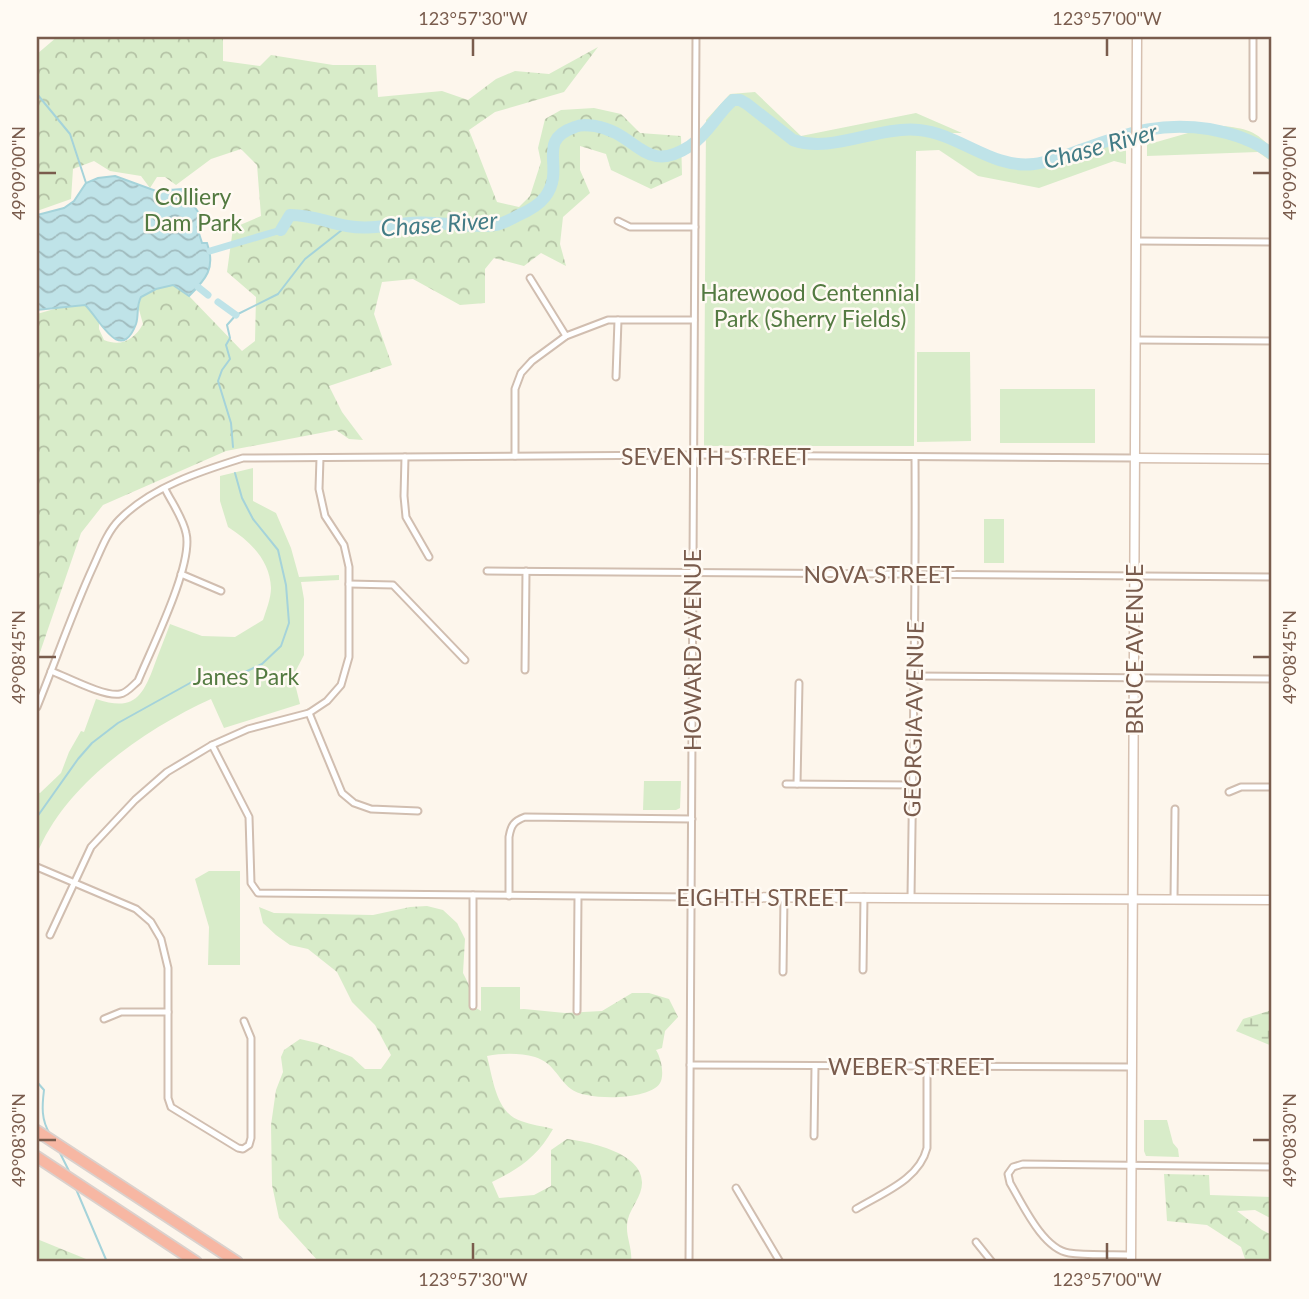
<svg xmlns="http://www.w3.org/2000/svg" width="1309" height="1299" font-family="Lato,sans-serif">
  <style>
    .green { fill: #d8ecc9 }
    .forest { fill: url(#forest-crowns) }
    .wetland { fill: url(#wetland-marsh) }
    .water { fill: url(#water-waves); stroke: #a5d3da; stroke-width: 2 }
    .lines { fill: none; stroke-linecap: round; stroke-linejoin: round }
    .stream { stroke: #a5d3da; stroke-width: 2 }
    .canal { stroke: #bfe3e8; stroke-width: 7 }
    .river { stroke: #bfe3e8; stroke-width: 12 }
    .street-casing { stroke: #d1beb0; stroke-width: 9 }
    .secondary-casing { stroke: #d6c0b0; stroke-width: 11 }
    .highway-casing { stroke: #dad1cd; stroke-width: 14 }
    .street { stroke: #fff; stroke-width: 5 }
    .secondary { stroke: #fff; stroke-width: 8 }
    .highway { stroke: #f7b7a3; stroke-width: 10 }
    .ticks { fill: none; stroke: #7a5c4d; stroke-width: 2.5 }
    .labels { text-anchor: middle; dominant-baseline: central; stroke-width: 5; stroke-linejoin: round; paint-order: stroke }
    .park-label { font-size: 23px; fill: #537a41; stroke: #fffaf3 }
    .street-label { font-size: 23px; fill: #7a5c4d; stroke: #fffaf3 }
    .water-label { font-size: 24px; font-style: italic; fill: #437c86; stroke: #fffaf3 }
    .neatline { fill: none; stroke: #7a5c4d; stroke-width: 2.5 }
    .ticks-label { font-size: 18px; text-anchor: middle; fill: #7a5c4d }
  </style>
  <defs>
    <pattern id="forest-crowns" width="20" height="18" patternUnits="userSpaceOnUse" patternTransform="scale(1.75)"><rect width="20" height="18" fill="#d8ecc9"/><path d="M2 6a3 3 0 1 1 6 0M12 15a3 3 0 1 1 6 0" fill="none" stroke="#b4c2a5"/></pattern>
    <pattern id="wetland-marsh" width="20" height="14" patternUnits="userSpaceOnUse" patternTransform="scale(1.75)"><rect width="20" height="14" fill="#d8ecc9"/><path d="M1 5h8M5 5V1M11 12h8M15 12V8" fill="none" stroke="#b4c2a5"/></pattern>
    <pattern id="water-waves" width="16" height="10" patternUnits="userSpaceOnUse" patternTransform="scale(1.75)"><rect width="16" height="10" fill="#bfe3e8"/><path d="M0 5q4-4 8 0t8 0" fill="none" stroke="#a0bbbe"/></pattern>
  </defs>
  <rect width="100%" height="100%" fill="#fdf6ec"/>
  <g class="green">
    <path d="M755,92L801,136L916,113L962,133H949C980,152 1020,174 1057,163C1068,160 1077,152 1087,149C1099,145 1113,145 1126,145V164L1114,161L1039,188L978,176L939,150L916,151L914,446H704L706,120L730,94Z"/>
    <path d="M1216,125C1244,129 1251,127 1272,148V162L1258,152L1147,156V142L1153,143Z"/>
    <path d="M917,352H970L971,441L917,442Z"/>
    <rect x="1000" y="389" width="95" height="54"/>
    <path d="M253,468V501L276,513L291,548L299,577L339,575V580L301,582L304,599V655L293,676L300,704L224,728L211,699C145,729 65,784 37,854V792L40,793L61,773L69,752L81,731L84,732L96,699C132,711 142,699 154,666C159,652 165,638 170,624L202,636L235,637L263,620C266,611 271,598 271,588C270,560 250,541 228,527L220,501V476Z"/>
    <rect x="984" y="519" width="20" height="44"/>
    <path d="M644,781H681L680,808L676,810H643Z"/>
    <path d="M209,871H240V965H208L209,927L195,879Z"/>
    <rect x="481" y="987" width="39" height="24"/>
    <path d="M1144,1120H1167L1173,1143L1178,1149L1179,1157L1146,1156L1144,1151Z"/>
  </g>
  <g class="forest">
    <path d="M57,37H223V61L260,66L271,55L333,65H376L378,97L442,91L468,100L496,79L515,71L549,74L598,47L564,92L495,112L469,130L497,202L519,207L530,196L541,162L538,148L545,119L561,110L594,108L621,114L640,133L681,136L682,175L651,189L611,170L606,154L580,146V170L590,193L563,217L560,244L566,266L541,253L524,266L494,258L485,269V303L460,305L413,279L382,282L374,314L392,365L329,386L342,412L363,440L349,439L336,430L226,451L103,505L81,533L37,661V314L61,307L85,305L99,321V329L104,340C121,347 134,340 143,324L138,306L141,297L156,289L174,285L189,296L242,351L255,341L256,297L227,272L233,228L261,216L257,165L241,149L211,159L176,185L165,177H157L150,188L141,176L110,171L94,161L73,169L71,199L37,211V54Z"/>
    <path d="M427,906L443,910L457,923L465,939L463,973L471,989L473,1006L481,1011L524,1009L565,1013L602,1011L632,993H649L669,999L678,1017L665,1031L662,1048L656,1050C661,1058 664,1072 661,1081C654,1101 585,1101 571,1089C557,1078 554,1063 535,1057C520,1053 503,1053 487,1056C493,1079 496,1113 521,1121C531,1125 543,1126 553,1129C538,1156 519,1169 492,1182L499,1198L534,1195L551,1186V1150L567,1139C590,1142 643,1153 642,1183C642,1196 631,1207 628,1219C624,1235 633,1247 631,1262H319L279,1218L272,1185L271,1125L276,1090L283,1072L281,1057L284,1050L300,1039L317,1043L352,1057L365,1069H381L391,1055L375,1025L352,1002L337,972L308,949L290,945L276,935L263,923L259,907L274,913L373,915L410,907Z"/>
    <path d="M1164,1174L1209,1175L1210,1195L1272,1197V1219L1255,1210L1237,1211L1262,1230L1272,1235V1262H1246L1241,1247L1207,1225L1167,1221Z"/>
    <path d="M37,1239L86,1259L93,1262H37Z"/>
  </g>
  <path class="wetland" d="M1272,1010V1046L1236,1031L1243,1019Z"/>
  <path class="water" d="M115,176L156,191L182,189L203,219L197,227L202,243H207C216,268 206,279 189,296L173,285L156,289L141,297C136,306 139,315 136,324C120,366 98,316 85,305L37,310V215L64,208L74,201L86,183L98,178Z"/>
  <g class="lines">
    <g class="stream">
      <path d="M37,94L70,134L86,183"/>
      <path d="M233,447L231,423L218,381L222,370L230,359L226,345L230,338L227,325L236,315L278,294L305,259L347,226"/>
      <path d="M37,817L78,759L92,743L118,723L190,683L218,674L245,672L262,664L281,646L289,623L286,585L278,550L253,519L242,498L235,473"/>
      <path d="M37,1082L44,1090C42,1106 41,1120 50,1134"/>
      <path d="M59,1151L69,1171"/>
      <path d="M76,1189L107,1262"/>
    </g>
    <g class="canal">
      <path d="M210,251L281,230"/>
      <path d="M198,287L208,295"/>
      <path d="M218,302L236,315"/>
    </g>
    <path class="river" d="M281,230L290,215C312,215 326,222 347,226C369,230 389,225 410,223C438,220 467,229 495,225C503,224 511,219 519,215C528,211 539,205 545,197C567,168 534,141 575,127C581,124 588,125 595,126C638,133 644,176 690,146C708,134 717,114 733,100H740L747,104L793,140C832,154 876,126 919,130C960,134 991,169 1034,164C1050,162 1065,156 1080,150C1127,134 1158,121 1209,129C1231,133 1254,140 1272,154"/>
    <defs>
      <g id="street">
        <path d="M1253,37V118"/>
        <path d="M618,221L630,227H695"/>
        <path d="M1136,241L1272,242"/>
        <path d="M530,278L566,336"/>
        <path d="M1136,340L1272,341"/>
        <path d="M616,377L618,320"/>
        <path d="M515,456V389L521,373L532,361L566,336L608,320H694"/>
        <path d="M405,457L404,496L406,517L429,557"/>
        <path d="M487,571L1272,577"/>
        <path d="M181,574L221,591"/>
        <path d="M349,584L393,585L465,660"/>
        <path d="M525,670L526,571"/>
        <path d="M51,671C67,677 104,697 120,694C127,693 132,686 138,681C151,649 194,564 186,533C183,518 172,503 165,489"/>
        <path d="M914,676L1272,679"/>
        <path d="M37,707C56,660 72,613 93,567C100,552 107,532 119,520C151,487 201,471 243,458L693,455L1135,458"/>
        <path d="M309,713L342,793L354,803L371,809L418,811"/>
        <path d="M212,745L249,817L251,883L258,893L690,897"/>
        <path d="M786,784L912,785"/>
        <path d="M797,784L799,683"/>
        <path d="M1229,792L1241,787H1272"/>
        <path d="M37,867L136,909L151,922L161,939L168,968V1098L171,1107L238,1148L243,1149L249,1145L251,1138V1038L244,1021"/>
        <path d="M473,895V1006"/>
        <path d="M509,896V837C511,825 514,821 525,817L692,819"/>
        <path d="M911,898C913,751 916,604 915,457"/>
        <path d="M1174,899L1175,809"/>
        <path d="M50,935L91,847L135,800L167,772L212,745L248,729L309,713L327,701L341,685L349,657V567L344,545L325,516L319,489L320,458"/>
        <path d="M863,970L864,897"/>
        <path d="M783,972L784,897"/>
        <path d="M577,1011L578,897"/>
        <path d="M104,1019L121,1012H168"/>
        <path d="M690,1065L1132,1067"/>
        <path d="M814,1136L815,1066"/>
        <path d="M736,1188L780,1262"/>
        <path d="M856,1209C882,1193 919,1180 927,1148V1066"/>
        <path d="M976,1242L992,1262"/>
        <path d="M1131,1255C1111,1254 1089,1256 1069,1253C1043,1249 1023,1205 1010,1183L1008,1174L1013,1167L1023,1164L1272,1167"/>
        <path d="M689,1262L696,37"/>
      </g>
      <g id="secondary">
        <path d="M1135,458L1272,459"/>
        <path d="M690,897L1272,900"/>
        <path d="M1131,1262L1137,37"/>
      </g>
      <g id="highway">
        <path d="M37,1131L237,1262"/>
        <path d="M37,1157L196,1262"/>
      </g>
    </defs>
    <use href="#street" class="street-casing"/>
    <use href="#secondary" class="secondary-casing"/>
    <use href="#highway" class="highway-casing"/>
    <use href="#street" class="street"/>
    <use href="#secondary" class="secondary"/>
    <use href="#highway" class="highway"/>
  </g>
  <path class="ticks" d="M473,38V56M1107,38V56M38,173H56M1253,173H1270M38,657H56M1253,657H1270M38,1140H56M1253,1140H1270M473,1243V1260M1107,1243V1260"/>
  <g class="labels">
    <g class="park-label">
      <text x="193" y="196">Colliery<tspan x="193" dy="26">Dam Park</tspan></text>
      <text x="810" y="292">Harewood Centennial<tspan x="810" dy="26">Park (Sherry Fields)</tspan></text>
      <text x="246" y="676">Janes Park</text>
    </g>
    <g class="street-label">
      <text x="716" y="456">SEVENTH STREET</text>
      <text x="879" y="574">NOVA STREET</text>
      <text transform="translate(1134 649) rotate(-90)">BRUCE AVENUE</text>
      <text transform="translate(692 650) rotate(-90)">HOWARD AVENUE</text>
      <text transform="translate(913 719) rotate(-89)">GEORGIA AVENUE</text>
      <text x="762" y="897">EIGHTH STREET</text>
      <text x="911" y="1066">WEBER STREET</text>
    </g>
    <g class="water-label">
      <text transform="translate(1100 145) rotate(-15)">Chase River</text>
      <text transform="translate(439 223) rotate(-4)">Chase River</text>
    </g>
  </g>
  <rect width="1309" height="1299" fill="none" stroke="#fffaf3" stroke-width="77"/>
  <rect x="38" y="38" width="1232" height="1222" class="neatline"/>
  <g class="ticks-label">
    <text x="473" y="25">123°57'30"W</text>
    <text x="1107" y="25">123°57'00"W</text>
    <text transform="translate(19 173) rotate(-90)" y="6">49°09'00"N</text>
    <text transform="translate(1290 173) rotate(-90)" y="6">49°09'00"N</text>
    <text transform="translate(19 657) rotate(-90)" y="6">49°08'45"N</text>
    <text transform="translate(1290 657) rotate(-90)" y="6">49°08'45"N</text>
    <text transform="translate(19 1140) rotate(-90)" y="6">49°08'30"N</text>
    <text transform="translate(1290 1140) rotate(-90)" y="6">49°08'30"N</text>
    <text x="473" y="1286">123°57'30"W</text>
    <text x="1107" y="1286">123°57'00"W</text>
  </g>
</svg>
